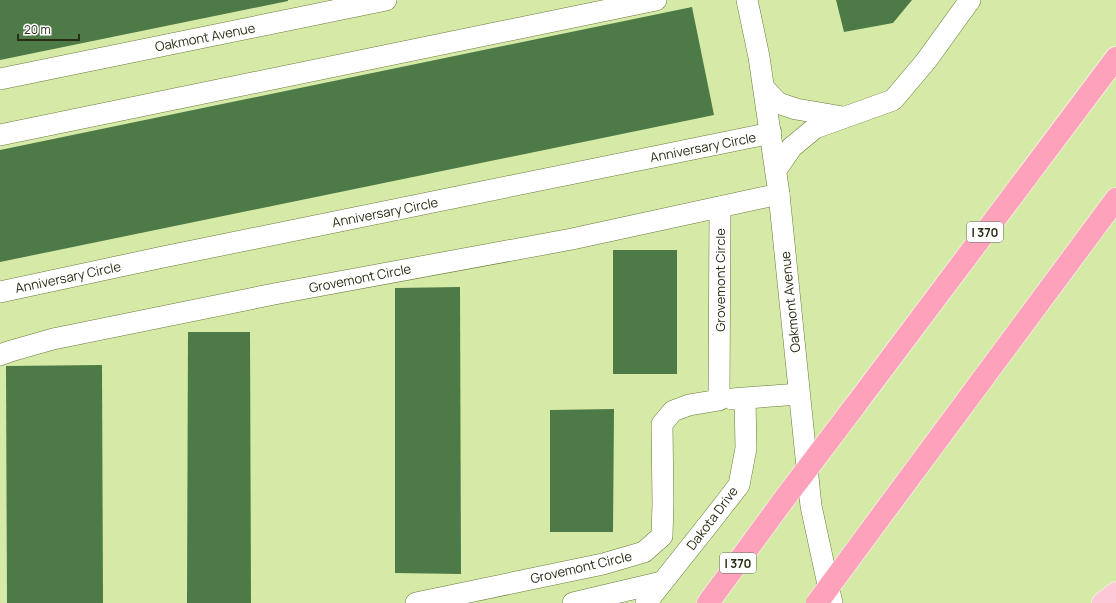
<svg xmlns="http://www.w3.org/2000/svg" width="1116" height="603" font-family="Manrope,sans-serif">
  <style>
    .building { fill: #4e7a48 }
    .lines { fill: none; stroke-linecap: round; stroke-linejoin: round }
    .minor-casing { stroke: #697a3b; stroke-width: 22 }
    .major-casing { stroke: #fff; stroke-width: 23 }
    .highway-casing { stroke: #fff; stroke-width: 23 }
    .minor { stroke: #fff; stroke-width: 21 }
    .major { stroke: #fec7d7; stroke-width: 22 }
    .highway { stroke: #fea2bc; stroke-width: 22 }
    .highway-bridge-casing { stroke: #fff; stroke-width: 23; stroke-linecap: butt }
    .highway-bridge { stroke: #fea2bc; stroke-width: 22 }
    .labels { text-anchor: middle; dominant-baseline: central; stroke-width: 4; stroke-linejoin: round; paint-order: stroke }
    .shield { fill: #fff; stroke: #686d5a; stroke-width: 1 }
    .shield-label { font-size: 12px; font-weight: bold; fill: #272e14 }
    .street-label { font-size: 13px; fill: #272e14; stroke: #fff }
  </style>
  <rect width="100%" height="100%" fill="#d6eaa7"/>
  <g class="building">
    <path d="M0,0H288V1L0,60Z"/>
    <path d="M836,0H912L893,23L844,32Z"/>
    <path d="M692,7L714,115L0,262V150Z"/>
    <rect x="613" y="250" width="64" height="124"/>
    <path d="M460,287L461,574L395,573V288Z"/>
    <path d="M188,332H250L251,603H187Z"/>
    <path d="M102,365L103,603H7L6,366Z"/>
    <path d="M614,409L613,532H550V410Z"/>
  </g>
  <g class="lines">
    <defs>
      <g id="minor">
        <path d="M747,0L759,57L779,194L811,506L832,603"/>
        <path d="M0,79L386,0"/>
        <path d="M764,88L778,103L796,109L843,117"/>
        <path d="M0,135L656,0"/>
        <path d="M776,170L792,147L815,128L893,100L926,61L970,0"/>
        <path d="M0,292L163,257L771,133"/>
        <path d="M0,355L11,351L53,339L274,294L572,239L779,194"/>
        <path d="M732,399L799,394"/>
        <path d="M416,603L603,564L644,552L662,536L663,504L662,424L673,411L689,405L719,400L720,207"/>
        <path d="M573,603L662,582"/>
        <path d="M646,603L715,516L739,485L746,448L745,399"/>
      </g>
      <path id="major" d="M1103,603L1116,593"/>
      <g id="highway">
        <path d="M854,407L1116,58"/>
        <path d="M873,527L1116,199"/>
        <path d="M708,603L782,502"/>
      </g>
    </defs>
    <use href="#minor" class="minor-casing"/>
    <use href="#major" class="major-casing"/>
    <use href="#highway" class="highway-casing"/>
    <use href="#minor" class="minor"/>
    <use href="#major" class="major"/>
    <use href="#highway" class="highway"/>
    <defs>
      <g id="highway-bridge">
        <path d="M782,502L854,407"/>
        <path d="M817,603L873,527"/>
      </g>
    </defs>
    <use href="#highway-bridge" class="highway-bridge-casing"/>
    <use href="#highway-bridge" class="highway-bridge"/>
  </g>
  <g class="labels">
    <g class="shield">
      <rect x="967" y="222" width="36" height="20" rx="3"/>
      <rect x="720" y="553" width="36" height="20" rx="3"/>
    </g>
    <g class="shield-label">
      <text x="985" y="232">I 370</text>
      <text x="738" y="563">I 370</text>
    </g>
    <g class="street-label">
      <text transform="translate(205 37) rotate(-11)">Oakmont Avenue</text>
      <text transform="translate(703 147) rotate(-11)">Anniversary Circle</text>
      <text transform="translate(385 212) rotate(-11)">Anniversary Circle</text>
      <text transform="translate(68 277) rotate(-12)">Anniversary Circle</text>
      <text transform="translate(360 278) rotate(-11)">Grovemont Circle</text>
      <text transform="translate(720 280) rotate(-90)">Grovemont Circle</text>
      <text transform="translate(790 302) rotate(-96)">Oakmont Avenue</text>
      <text transform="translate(712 518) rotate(-53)">Dakota Drive</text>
      <text transform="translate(581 567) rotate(-13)">Grovemont Circle</text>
    </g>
  </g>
  <path d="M18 34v6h61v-6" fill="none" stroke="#272e14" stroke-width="2"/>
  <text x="24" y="34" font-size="12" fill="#272e14" stroke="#ffffff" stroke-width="3" paint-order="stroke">20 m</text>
</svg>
